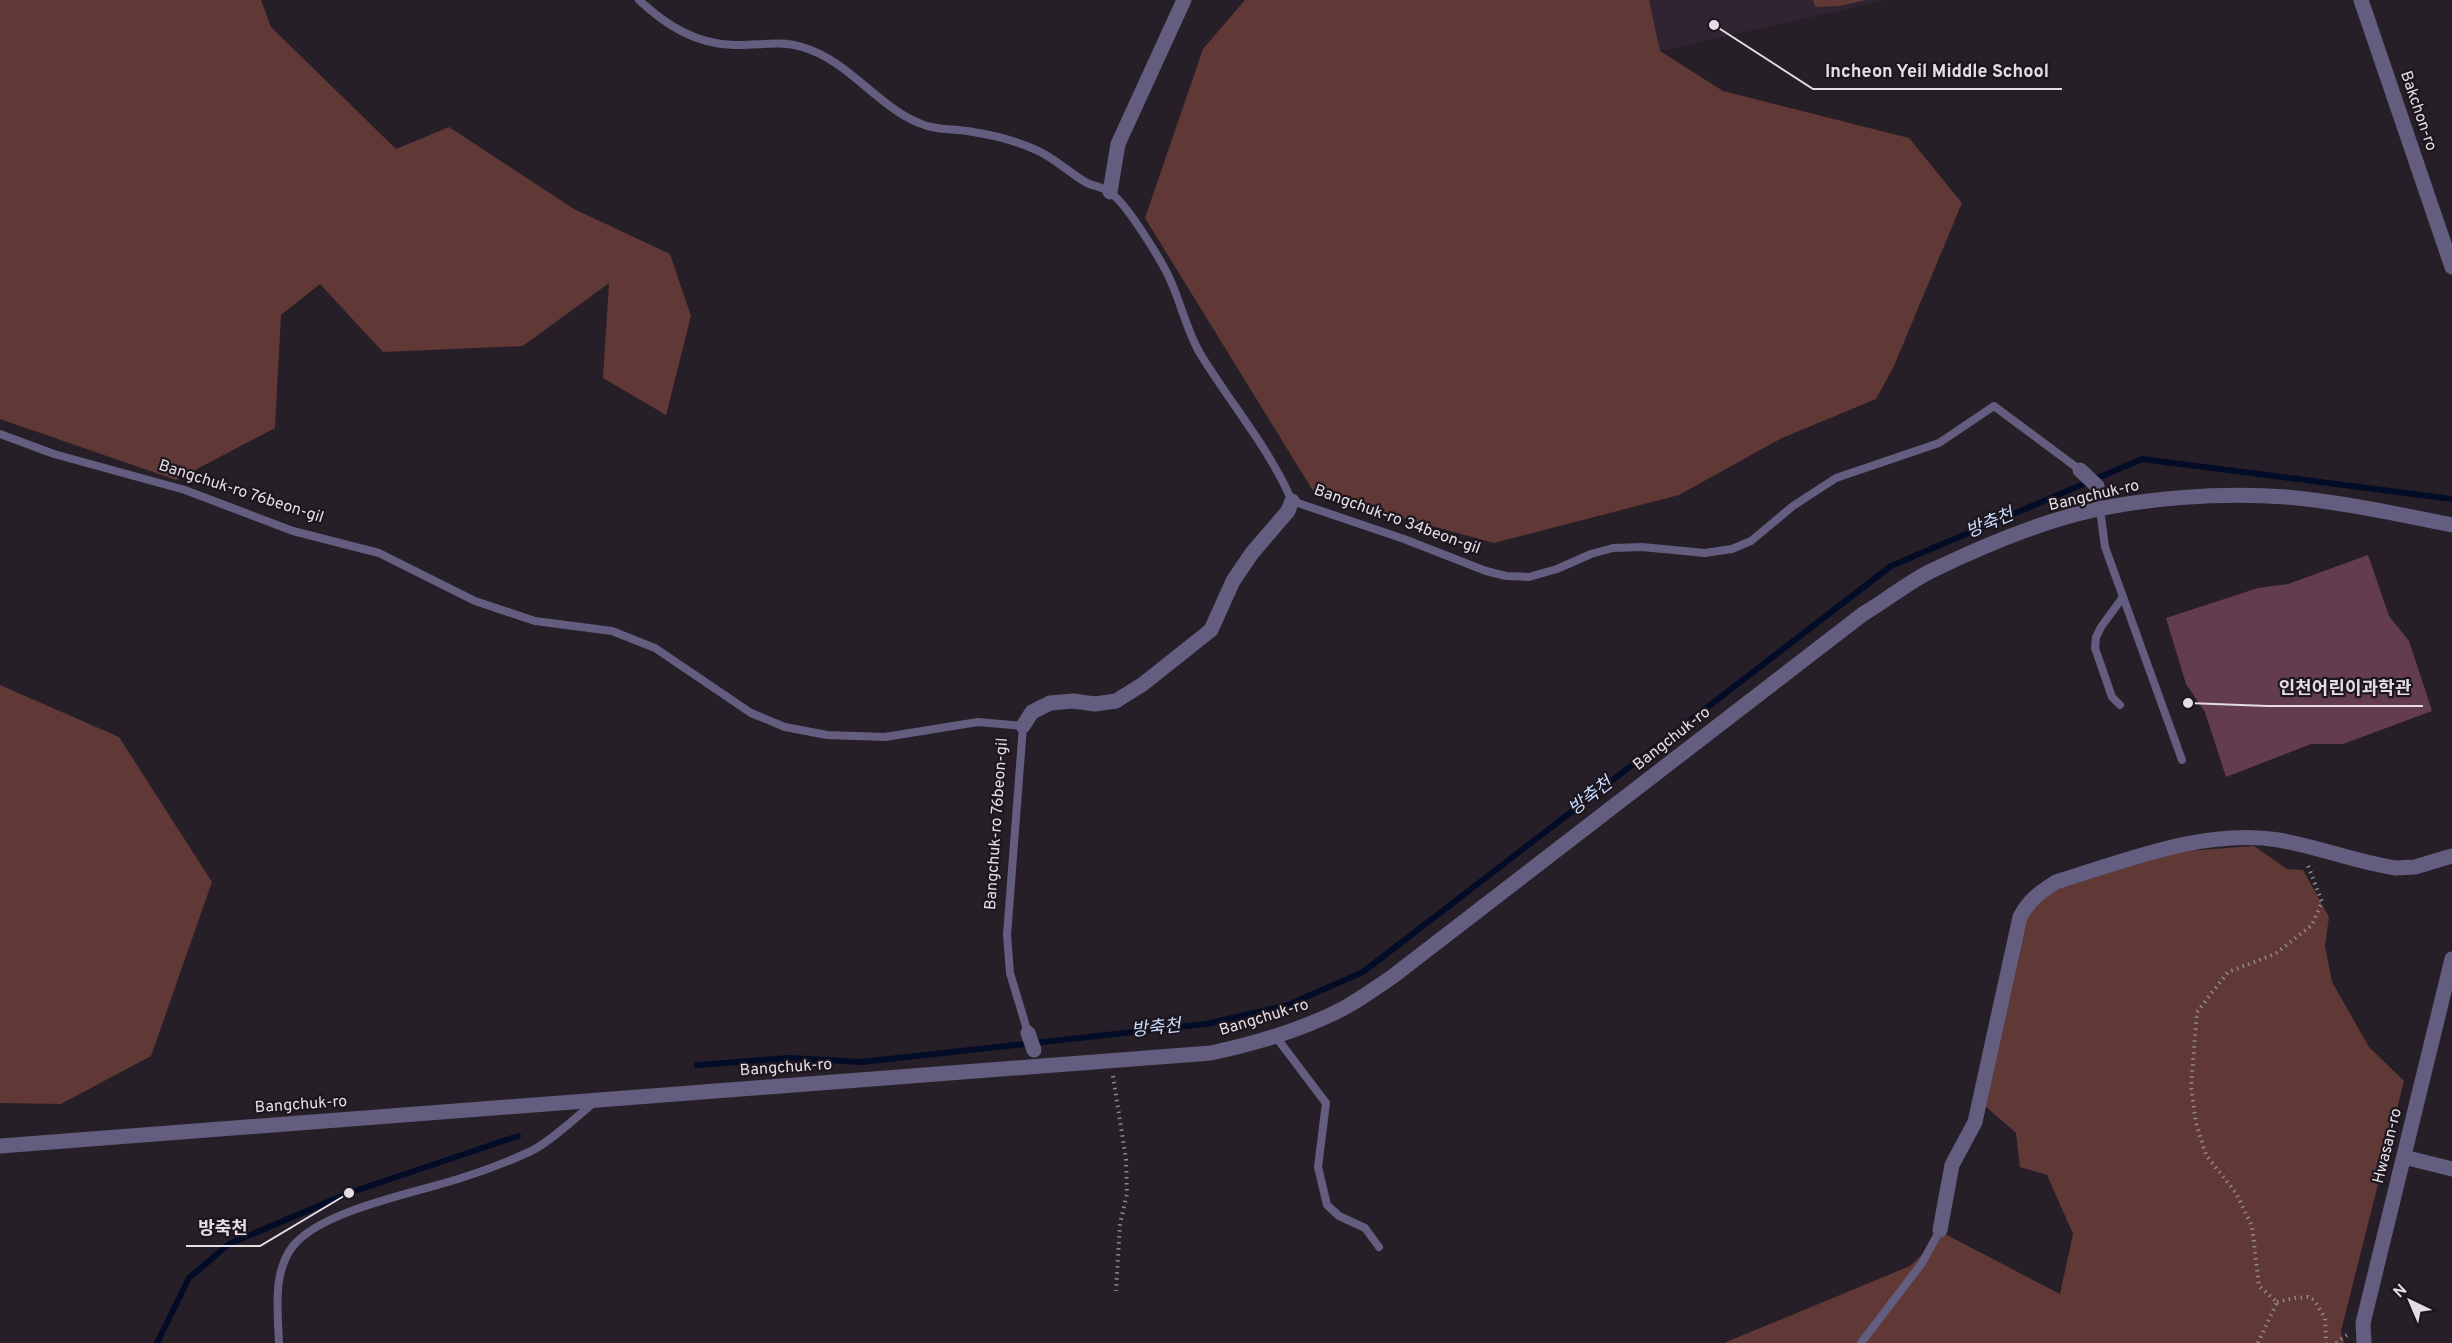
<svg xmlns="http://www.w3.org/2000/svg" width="2452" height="1343" font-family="Overpass,'Noto Sans KR',sans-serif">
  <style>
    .built { fill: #312432 }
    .green { fill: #603836 }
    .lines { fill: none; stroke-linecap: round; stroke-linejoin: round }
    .stream { stroke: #020c27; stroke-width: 6 }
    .building { fill: #633d4e }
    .path { stroke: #8e878f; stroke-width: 4; stroke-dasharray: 1.5 4.5; stroke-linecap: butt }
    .service { stroke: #635e80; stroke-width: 8 }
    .minor { stroke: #635e80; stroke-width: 15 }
    .tertiary { stroke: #635e80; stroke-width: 15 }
    .labels { text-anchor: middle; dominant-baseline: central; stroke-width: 4.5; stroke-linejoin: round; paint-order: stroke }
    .street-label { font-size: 16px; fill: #e4dee4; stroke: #1e161f }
    .water-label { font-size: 18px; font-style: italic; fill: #c7dcff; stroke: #1e161f }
    .leader { fill: none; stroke: #e4dee4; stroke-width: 2 }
    .callout-dot { fill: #e4dee4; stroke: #1e161f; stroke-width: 2 }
    .callout-label { font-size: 18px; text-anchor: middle; font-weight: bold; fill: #e4dee4; stroke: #1e161f; stroke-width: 4.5; stroke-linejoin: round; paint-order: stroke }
  </style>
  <rect width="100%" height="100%" fill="#271f28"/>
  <path class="built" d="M1649,0H1887L1660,51Z"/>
  <g class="green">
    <path d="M0,0H261L271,27L396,149L449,127L574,209L670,254L691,316L666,415L603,378L609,283L523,346L383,352L320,284L281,315L275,428L176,480L0,419Z"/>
    <path d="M1245,0H1649L1660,51L1723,91L1909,138L1962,203L1894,366L1876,399L1782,438L1679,495L1494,543L1315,494L1145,218L1203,49Z"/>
    <path d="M1813,0H1866L1839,6L1815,7Z"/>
    <path d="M0,685L119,737L212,882L151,1056L61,1104L0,1103Z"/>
    <path d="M2254,846L2287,869L2303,870L2329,917L2325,946L2332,982L2369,1047L2404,1081L2341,1331L2344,1343H1724L1910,1266L1945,1234L2060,1294L2073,1234L2047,1175L2020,1167L2016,1133L1984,1105L2023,927L2034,905L2048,892L2174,852Z"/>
  </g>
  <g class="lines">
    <g class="stream">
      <path d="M697,1065L790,1058L861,1062L1206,1024L1288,1005L1363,972L1891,566L2142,459L2452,499"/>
      <path d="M157,1343L189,1278L229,1244L349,1193L518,1136"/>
    </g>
  </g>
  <path class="building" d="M2368,555L2389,616L2409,641L2432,711L2343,744H2311L2226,777L2205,712L2186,684L2166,618L2258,588L2288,584Z"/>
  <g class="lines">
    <g class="path">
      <path d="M1113,1076L1126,1159L1127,1194L1120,1224L1116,1291"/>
      <path d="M2277,1302L2295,1298L2308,1297L2314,1300L2325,1318L2326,1343"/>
      <path d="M2258,1343L2277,1302L2259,1286L2252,1226L2236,1193L2206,1155L2196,1123L2191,1087L2197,1012L2228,972L2275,954L2312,925L2322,902L2307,863"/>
      <path d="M2336,1343L2347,1335"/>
    </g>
    <g class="service">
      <path d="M639,0C667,26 696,44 734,45C757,46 779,40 802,47C848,60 876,105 919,123C936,131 955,128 973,132C992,135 1016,141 1034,149C1054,157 1069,173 1087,183C1094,186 1102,187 1108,191C1125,200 1164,264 1172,284C1182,307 1188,334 1201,355C1231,404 1269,448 1292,501L1404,539L1486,571L1506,576L1529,577L1557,569L1591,554L1613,548L1642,547L1705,553L1732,549L1751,541L1793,506L1836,478L1939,443L1994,406L2080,470"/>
      <path d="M0,434L54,454L185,490L293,531L379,553L475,601L535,621L612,631L655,648L751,713L785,727L827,735L885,737L978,722L1023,726L1007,935L1010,973L1028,1033"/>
      <path d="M2097,486L2105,547L2182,760"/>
      <path d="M2120,705L2112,697L2095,648L2096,637L2101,627L2123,597"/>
      <path d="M1276,1037L1326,1103L1318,1167L1327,1205L1339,1216L1365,1228L1379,1247"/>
      <path d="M279,1343C278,1311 272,1273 293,1246C322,1210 416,1193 461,1178C484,1171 507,1162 529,1152C547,1145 578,1115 595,1102"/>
      <path d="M1861,1343L1922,1263L1940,1230"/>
    </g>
    <g class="minor">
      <path d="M2361,0L2452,267"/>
      <path d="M1110,192L1118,144L1184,0"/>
      <path d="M2080,470L2097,486"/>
      <path d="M1023,726L1032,712L1050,703L1073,701L1095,704L1116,701L1143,684L1211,630L1233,581L1252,553L1288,511L1292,501"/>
      <path d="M1028,1033L1034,1050"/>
      <path d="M2404,1157L2452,1169"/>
      <path d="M1940,1230L1952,1165L1975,1122L2020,917C2029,900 2040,892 2056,882C2125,861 2205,828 2279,840C2319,847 2356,862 2396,868L2415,867L2452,856"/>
      <path d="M2364,1343L2363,1323L2452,959"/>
    </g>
    <path class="tertiary" d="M0,1146L1211,1053C1258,1043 1303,1030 1346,1007C1362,998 1377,987 1392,977L1863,614C1885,601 1906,584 1929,572C1974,550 2028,527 2077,514C2139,498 2222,492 2286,497C2342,502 2397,514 2452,525"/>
  </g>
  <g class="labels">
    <g class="street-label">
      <text transform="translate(2418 111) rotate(71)">Bakchon-ro</text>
      <text transform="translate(241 492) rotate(18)">Bangchuk-ro 76beon-gil</text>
      <text transform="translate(2094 496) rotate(-13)">Bangchuk-ro</text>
      <text transform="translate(1397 520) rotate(20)">Bangchuk-ro 34beon-gil</text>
      <text transform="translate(1672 739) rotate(-38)">Bangchuk-ro</text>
      <text transform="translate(997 824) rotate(-86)">Bangchuk-ro 76beon-gil</text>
      <text transform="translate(1264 1018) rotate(-17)">Bangchuk-ro</text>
      <text transform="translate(786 1068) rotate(-4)">Bangchuk-ro</text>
      <text transform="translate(301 1105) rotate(-4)">Bangchuk-ro</text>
      <text transform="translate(2388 1146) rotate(-76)">Hwasan-ro</text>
    </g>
    <g class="water-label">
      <text transform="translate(1990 524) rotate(-23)">방축천</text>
      <text transform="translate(1591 797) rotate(-38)">방축천</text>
      <text transform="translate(1156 1029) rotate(-6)">방축천</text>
    </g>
  </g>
  <path class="leader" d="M1714 25L1813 89H2062M2188 703L2267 706H2423M349 1193L260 1246H186"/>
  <g class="callout-dot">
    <circle cx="1714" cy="25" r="6"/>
    <circle cx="2188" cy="703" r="6"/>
    <circle cx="349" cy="1193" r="6"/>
  </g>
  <g class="callout-label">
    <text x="1937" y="77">Incheon Yeil Middle School</text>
    <text x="2345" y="694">인천어린이과학관</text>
    <text x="223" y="1234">방축천</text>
  </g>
  <g transform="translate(2410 1301) rotate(316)" stroke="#1e161f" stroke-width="4.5" paint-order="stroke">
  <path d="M0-4.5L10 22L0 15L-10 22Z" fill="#e4dee4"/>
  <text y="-9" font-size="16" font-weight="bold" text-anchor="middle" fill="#e4dee4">N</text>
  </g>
</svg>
